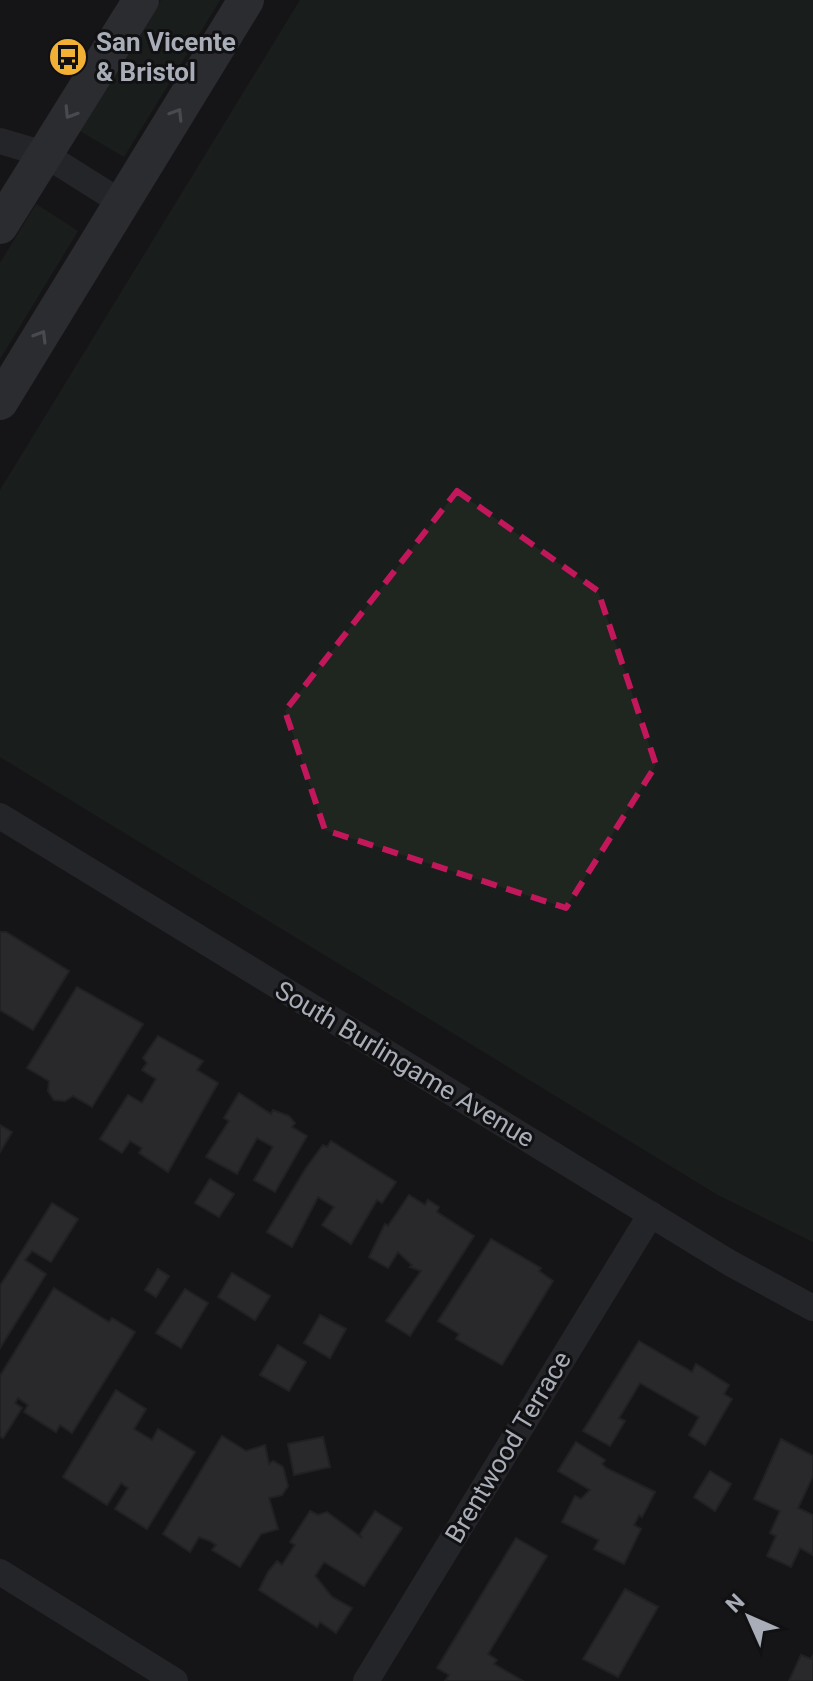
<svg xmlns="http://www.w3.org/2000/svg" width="813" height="1681" font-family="Roboto,sans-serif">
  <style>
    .green { fill: #1e261f }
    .building { fill: #404145; stroke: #303034; stroke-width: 2 }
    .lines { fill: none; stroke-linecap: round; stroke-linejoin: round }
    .street { stroke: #37383d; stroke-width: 26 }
    .secondary { stroke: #45474d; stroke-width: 36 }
    .oneway { stroke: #858993 }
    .marked { fill: none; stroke: #c2185b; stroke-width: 6; stroke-dasharray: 16 10; stroke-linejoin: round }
    .labels { text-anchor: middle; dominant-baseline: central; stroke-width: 6; stroke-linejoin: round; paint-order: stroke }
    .poi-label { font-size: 26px; font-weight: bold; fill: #a8adb8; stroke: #111113; text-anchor: start }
    .street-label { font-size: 26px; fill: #a8adb8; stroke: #111113 }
  </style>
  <rect width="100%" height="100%" fill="#161618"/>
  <g class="green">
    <path d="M161,0H220L124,157L80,131Z"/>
    <path d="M300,0H813V1242L718,1195L0,757V490Z"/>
    <path d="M36,204L78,231L0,359V263Z"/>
  </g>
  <g class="building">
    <path d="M0,932H6L69,971L33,1030L0,1010Z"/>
    <path d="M77,987L143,1024L92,1107L73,1096L65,1101L54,1100L48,1091L49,1081L27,1068Z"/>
    <path d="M158,1036L203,1061L197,1070L218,1083L168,1172L139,1153L142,1148L130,1141L122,1153L100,1139L128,1095L142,1103L156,1079L142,1070L147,1063L143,1058Z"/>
    <path d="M239,1093L271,1114L273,1110L289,1116L295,1123L292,1127L307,1136L275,1192L254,1180L273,1147L257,1138L237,1174L206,1157L229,1121L224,1118Z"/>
    <path d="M0,1125L12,1132L0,1152Z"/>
    <path d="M331,1141L396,1182L382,1203L377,1200L351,1244L322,1225L334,1207L318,1197L292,1247L267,1232L306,1168L323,1145L327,1147Z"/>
    <path d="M210,1179L234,1194L219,1217L195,1203Z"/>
    <path d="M409,1195L425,1205L428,1200L439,1207L437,1212L474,1236L410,1336L386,1321L421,1271L410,1267L412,1265L398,1252L388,1268L369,1257L385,1224L388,1226Z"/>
    <path d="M52,1203L78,1219L51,1262L32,1251L25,1260L46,1274L0,1348V1286Z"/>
    <path d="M491,1239L541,1268L539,1271L553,1281L502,1365L456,1339L459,1334L438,1321Z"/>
    <path d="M158,1269L169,1276L156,1297L145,1290Z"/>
    <path d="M232,1273L270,1296L255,1320L218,1297Z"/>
    <path d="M54,1288L109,1322L112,1318L135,1332L72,1433L60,1425L56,1432L24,1412L28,1405L18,1398L15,1403L22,1408L3,1438L0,1436V1376Z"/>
    <path d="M185,1289L208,1303L181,1348L156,1333Z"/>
    <path d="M320,1315L346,1329L330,1358L304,1343Z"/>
    <path d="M639,1341L692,1372L696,1364L729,1385L724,1394L732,1399L705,1445L689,1435L699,1417L640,1383L619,1418L625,1421L610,1446L583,1431Z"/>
    <path d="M278,1345L306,1362L289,1391L260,1375Z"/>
    <path d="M116,1390L146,1409L134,1429L152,1440L158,1429L195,1452L147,1529L115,1509L128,1488L121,1483L107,1505L63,1477Z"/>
    <path d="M222,1436L246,1451L265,1445L269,1464L273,1461L283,1467L288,1486L282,1495L269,1498L278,1529L261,1534L240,1567L212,1550L216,1545L210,1541L199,1537L190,1552L163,1534Z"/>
    <path d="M323,1437L330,1467L294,1475L288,1444Z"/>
    <path d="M781,1439L813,1456V1476L798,1508L813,1515V1555L800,1548L791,1567L767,1556L776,1536L770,1533L780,1511L754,1499Z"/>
    <path d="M576,1442L605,1460L602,1464L606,1468L655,1492L642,1517L639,1515L634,1525L641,1529L624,1564L594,1549L599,1540L562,1522L575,1496L581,1499L590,1490L558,1471Z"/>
    <path d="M710,1471L731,1484L715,1511L694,1497Z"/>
    <path d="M310,1511L318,1515L327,1512L362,1538L360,1534L375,1511L402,1528L364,1586L324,1562L315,1576L332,1597L352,1608L336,1633L320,1622L317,1627L259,1590L268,1572L277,1561L282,1565L295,1545L290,1542Z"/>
    <path d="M516,1538L547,1556L488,1654L497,1660L494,1664L523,1681H445L449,1675L437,1668Z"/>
    <path d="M625,1589L658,1607L618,1677L583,1659Z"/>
    <path d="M801,1655L811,1659L813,1655V1681H789Z"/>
  </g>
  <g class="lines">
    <g class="street">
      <path d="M0,141L44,154L122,203"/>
      <path d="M0,816L730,1263L813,1308"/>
      <path d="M0,1572L175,1681"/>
      <path d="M366,1681L651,1214"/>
    </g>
    <g class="secondary">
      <path d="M0,226L141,0"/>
      <path d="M0,402L246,0"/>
    </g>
  </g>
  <defs><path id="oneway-chevron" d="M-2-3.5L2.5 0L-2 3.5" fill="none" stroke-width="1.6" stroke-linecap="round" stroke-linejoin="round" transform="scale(2)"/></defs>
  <g class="oneway">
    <use href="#oneway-chevron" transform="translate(70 113) rotate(122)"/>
    <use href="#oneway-chevron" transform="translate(177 114) rotate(-58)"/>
    <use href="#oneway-chevron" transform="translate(41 336) rotate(-59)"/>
  </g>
  <path d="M0 0H813V1681H0ZM457,491L598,591L656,765L566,908L325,830L285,711Z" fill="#161618" fill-opacity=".55" fill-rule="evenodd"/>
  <path class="marked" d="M457,491L598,591L656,765L566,908L325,830L285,711Z"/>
  <defs>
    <symbol id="bus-disc" viewBox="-11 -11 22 22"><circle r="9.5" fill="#f2b134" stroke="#111113"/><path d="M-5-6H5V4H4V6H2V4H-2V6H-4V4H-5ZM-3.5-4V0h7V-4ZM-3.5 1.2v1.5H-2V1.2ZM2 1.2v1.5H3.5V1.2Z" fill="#111"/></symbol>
  </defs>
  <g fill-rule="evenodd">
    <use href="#bus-disc" x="46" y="35" width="44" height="44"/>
  </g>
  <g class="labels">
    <g class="poi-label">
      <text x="96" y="42">San Vicente<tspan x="96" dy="30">&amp; Bristol</tspan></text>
    </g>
    <g class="street-label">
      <text transform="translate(405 1064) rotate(31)">South Burlingame Avenue</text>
      <text transform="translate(508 1447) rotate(-59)">Brentwood Terrace</text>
    </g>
  </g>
  <g transform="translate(749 1617) rotate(315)" stroke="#111113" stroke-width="6" paint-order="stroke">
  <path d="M0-6L14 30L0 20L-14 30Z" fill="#a8adb8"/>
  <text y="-12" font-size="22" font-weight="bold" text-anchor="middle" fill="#a8adb8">N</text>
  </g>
</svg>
